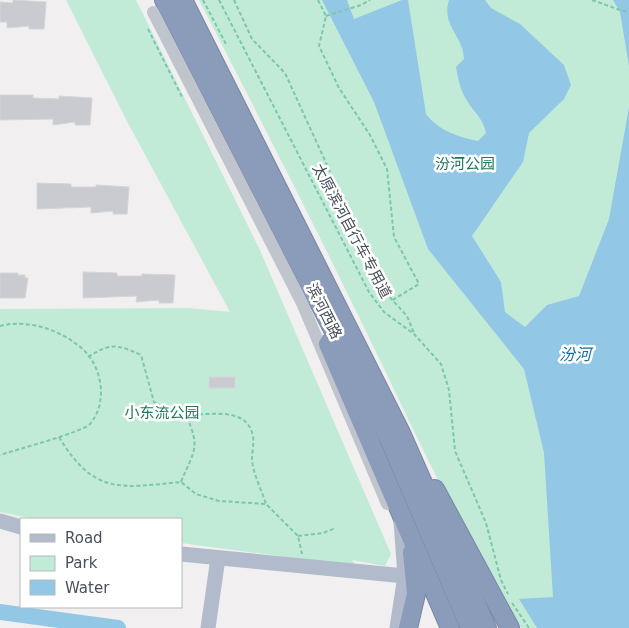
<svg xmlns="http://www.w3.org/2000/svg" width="629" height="628" font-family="'DejaVu Sans','Noto Sans SC',sans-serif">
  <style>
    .green { fill: #c1ebd7 }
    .water { fill: #92c8e5 }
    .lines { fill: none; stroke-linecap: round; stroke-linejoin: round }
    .river { stroke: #92c8e5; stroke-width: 16 }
    .building { fill: #c9cbd1; stroke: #d4d5da }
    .highway-casing { stroke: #7686a6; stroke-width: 20 }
    .path { stroke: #7cc7ac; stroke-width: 2; stroke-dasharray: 4 2.5; stroke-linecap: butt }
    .minor { stroke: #bfc4cd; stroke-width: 12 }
    .major { stroke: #b1bbcc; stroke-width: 15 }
    .highway { stroke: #8b9bba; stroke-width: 18 }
    .labels { text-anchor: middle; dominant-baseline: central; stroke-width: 5; stroke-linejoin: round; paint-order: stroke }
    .park-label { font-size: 15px; fill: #1f7757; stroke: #fff }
    .street-label { font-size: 15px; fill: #49505b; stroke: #fff }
    .water-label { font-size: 16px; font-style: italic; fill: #18709f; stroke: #fff }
  </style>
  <rect width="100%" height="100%" fill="#f1efef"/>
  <g class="green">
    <path d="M66,0H136L259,248L391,554L385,566L352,560L355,566L181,543V519H34L0,512V309L189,308L230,312L129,125Z"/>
    <path d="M199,0H629V628H521C458,530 410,421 359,317C307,210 253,105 199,0Z"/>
  </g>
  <g class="water">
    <path d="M322,0H347L354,19L402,0H408L426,114C439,131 459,137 478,141L486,133C482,116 474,113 466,99C460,89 458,78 456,67L464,59C463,35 441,26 449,0H485L491,8L520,24L564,65L571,85L564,99L529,133L523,162L472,236L501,282L505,312L525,327L547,305L579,296L609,219L629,107V628H537L519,599L553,597L544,453L524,369L428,249L374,102Z"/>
    <path d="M613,0H629V66L620,12Z"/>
  </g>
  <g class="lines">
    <path class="river" d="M0,612L118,628"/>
  </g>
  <g class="building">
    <path d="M13,0L46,2L44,29H29V26L7,28V22H0V2L13,3Z"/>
    <path d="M0,95H33V98L59,99V96L92,98L90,125H75V122L53,125V119L0,120Z"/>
    <path d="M37,183L71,184V187H96V185L129,187L127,214H113V211L91,213V207L37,209Z"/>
    <path d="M83,272L117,273V276H142V274L175,275L173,303H159V300L136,302L137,296L83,298Z"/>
    <path d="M0,273H18V275H25V278H28L25,298H0Z"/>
    <rect x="209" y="377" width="26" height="11"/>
  </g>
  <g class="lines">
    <defs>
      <g id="highway">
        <path d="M164,0L389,439L470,628"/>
        <path d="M183,0L401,433L487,628"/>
        <path d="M328,344L450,628"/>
        <path d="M435,489L510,628"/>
        <path d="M408,628L416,594L412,552"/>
      </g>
    </defs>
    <use href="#highway" class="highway-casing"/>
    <g class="path">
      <path d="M203,0L227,46"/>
      <path d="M219,0L369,292L384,312L414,334L441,364L449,390L455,451L486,523L501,580L508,594"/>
      <path d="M234,0L252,39L285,73L385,292L407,316L414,333"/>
      <path d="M318,0L326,16L319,46L339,88L370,135L387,169L394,237L419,284L391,301"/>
      <path d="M592,0L623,11H629"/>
      <path d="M326,16L361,5L370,0"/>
      <path d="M148,29L183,99"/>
      <path d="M0,326C26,319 58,329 79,346C102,363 109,402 90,424C83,432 15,450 0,455"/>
      <path d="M88,357C110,343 117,344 141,355L154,402L176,415H186C201,449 194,450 181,482"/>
      <path d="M186,415C210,415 247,406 253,436C254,444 252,452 252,459C253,474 262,491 266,504"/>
      <path d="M59,437C94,495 120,488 181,482L196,494L219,501L266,504L298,536L302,554"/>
      <path d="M298,536L323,533L336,528"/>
      <path d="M512,603L529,628"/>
    </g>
    <path class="minor" d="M153,12L302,303L387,504"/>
    <g class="major">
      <path d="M0,521L21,527"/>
      <path d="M181,554L405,576"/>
      <path d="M208,628L218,558"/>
      <path d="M397,628L405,576L401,522"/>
    </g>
    <use href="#highway" class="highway"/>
  </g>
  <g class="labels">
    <g class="park-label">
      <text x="465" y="164">汾河公园</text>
      <text x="162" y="413">小东流公园</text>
    </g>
    <g class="street-label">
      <text transform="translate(352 231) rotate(62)">太原滨河自行车专用道</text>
      <text transform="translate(324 311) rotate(63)">滨河西路</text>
    </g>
    <g class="water-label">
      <text x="575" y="354">汾河</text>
    </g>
  </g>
  <rect x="20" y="518" width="162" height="90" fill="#ffffff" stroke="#b6b9bd"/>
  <rect x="30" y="534" width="25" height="8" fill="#b1bbcc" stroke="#b6b9bd"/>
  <text x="65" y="543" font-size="15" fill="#49505b">Road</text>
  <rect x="30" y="556" width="25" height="15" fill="#c1ebd7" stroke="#b6b9bd"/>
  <text x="65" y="568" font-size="15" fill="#49505b">Park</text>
  <rect x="30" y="580" width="25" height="15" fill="#92c8e5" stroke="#b6b9bd"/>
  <text x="65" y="593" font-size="15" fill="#49505b">Water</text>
</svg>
